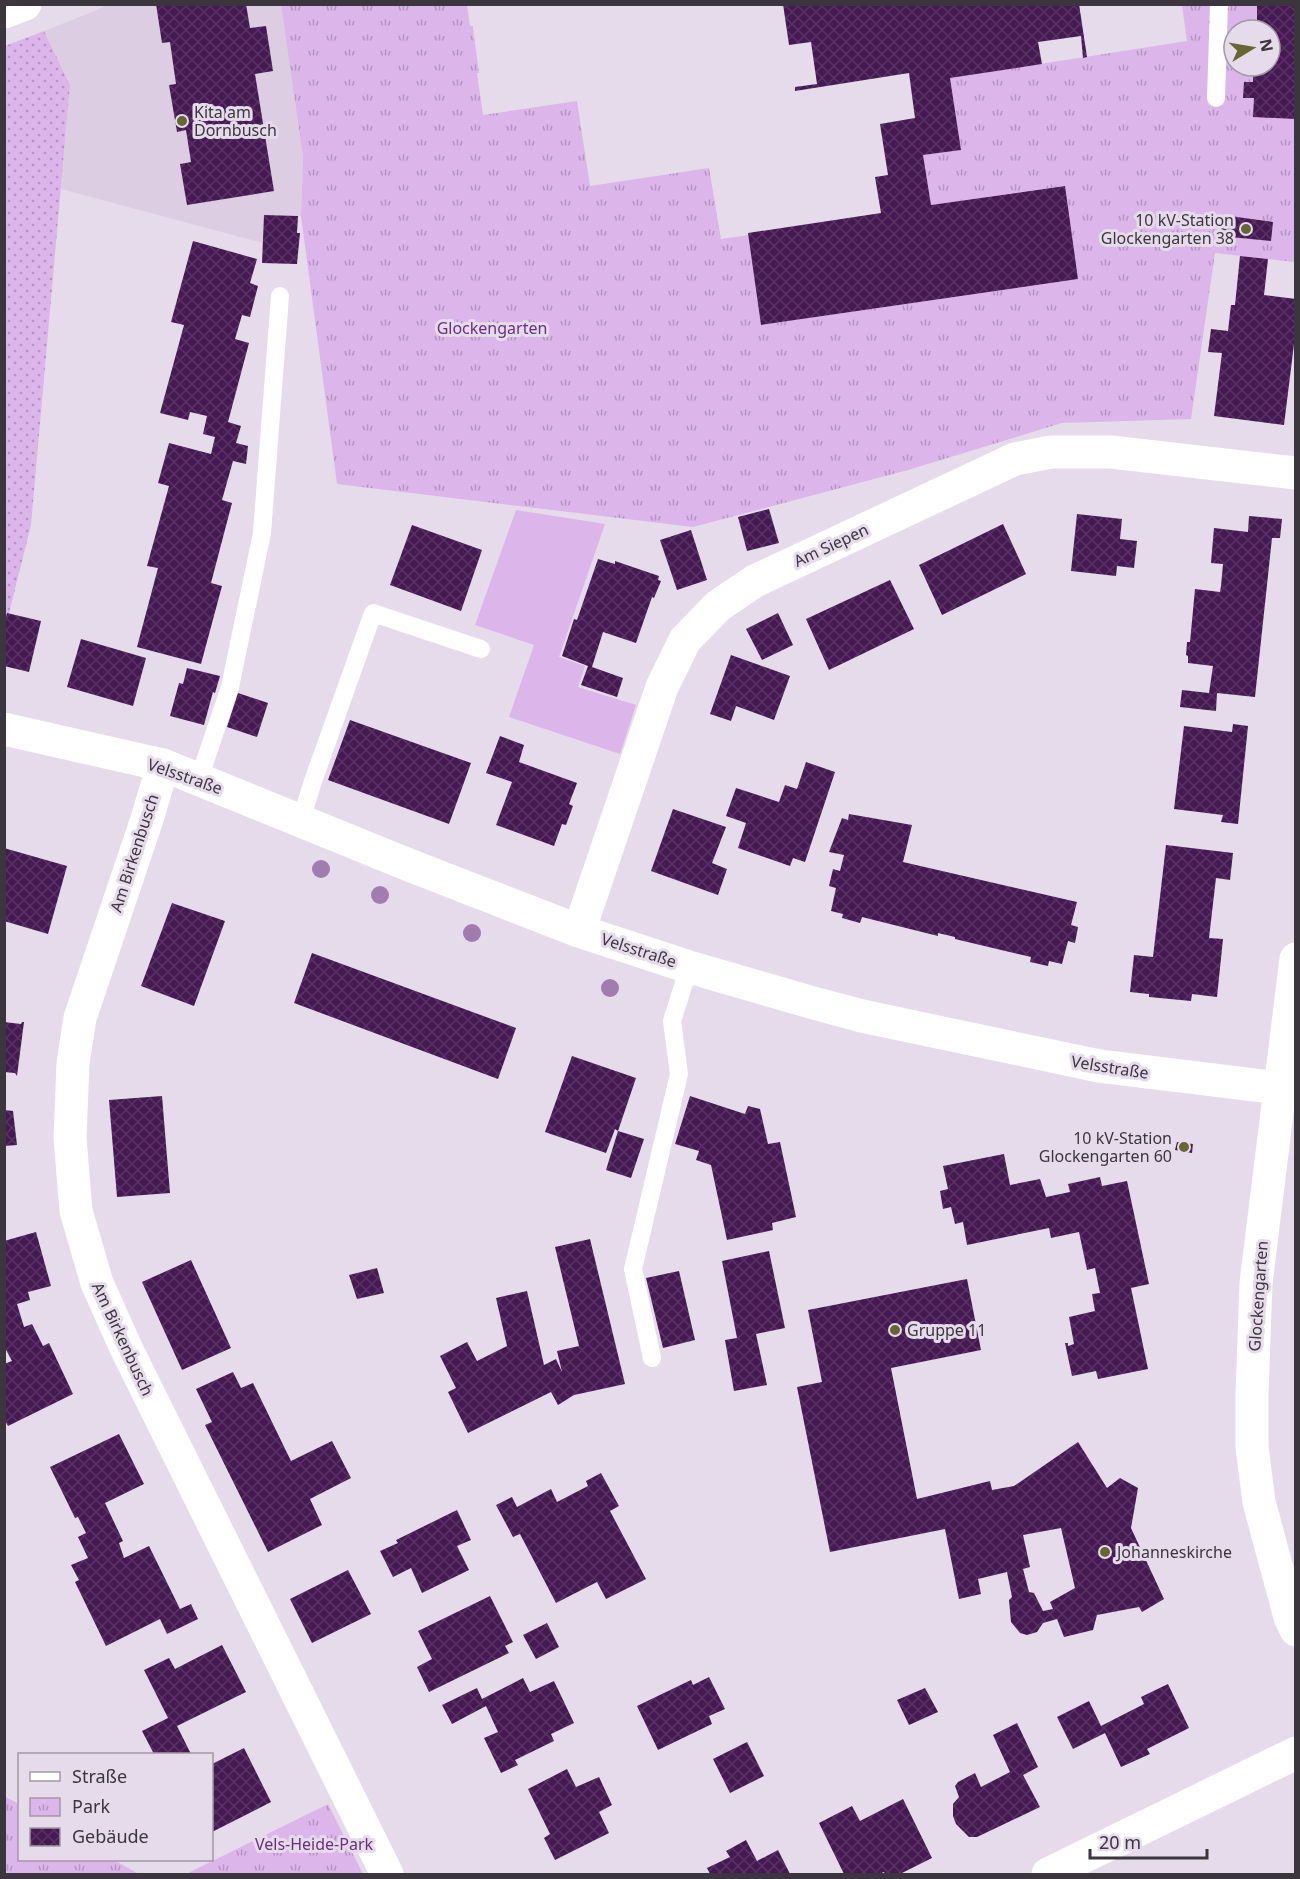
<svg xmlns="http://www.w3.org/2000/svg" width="1300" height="1879" font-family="'Noto Sans',sans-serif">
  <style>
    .built { fill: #ddcde3 }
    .grass { fill: url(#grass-dots) }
    .park { fill: url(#park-tufts); fill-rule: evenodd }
    .garden { fill: #dcb5eb }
    .building { fill: url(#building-cross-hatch); fill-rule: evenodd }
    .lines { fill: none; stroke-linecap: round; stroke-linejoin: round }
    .service { stroke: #fff; stroke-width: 18 }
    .minor { stroke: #fff; stroke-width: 33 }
    .tree { fill: #a17cae }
    .poi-dot { fill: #676532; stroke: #e6dbeb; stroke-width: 2 }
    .labels { text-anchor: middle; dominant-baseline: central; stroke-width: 6; stroke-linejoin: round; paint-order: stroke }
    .poi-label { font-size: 16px; fill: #3b363d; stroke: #e6dbeb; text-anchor: start }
    .park-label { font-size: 16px; fill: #692f7d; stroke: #e6dbeb }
    .street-label { font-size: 16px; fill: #3b363d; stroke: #e6dbeb }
  </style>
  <defs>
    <pattern id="grass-dots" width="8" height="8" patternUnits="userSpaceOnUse" patternTransform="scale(1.5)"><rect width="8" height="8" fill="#dcb5eb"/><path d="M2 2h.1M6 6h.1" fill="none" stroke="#b494c0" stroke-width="1.8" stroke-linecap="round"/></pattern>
    <pattern id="park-tufts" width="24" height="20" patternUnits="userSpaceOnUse" patternTransform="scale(1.5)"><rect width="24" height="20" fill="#dcb5eb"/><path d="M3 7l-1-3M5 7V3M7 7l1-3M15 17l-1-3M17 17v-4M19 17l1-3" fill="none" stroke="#b494c0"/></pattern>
    <pattern id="building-cross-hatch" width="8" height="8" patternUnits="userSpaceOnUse" patternTransform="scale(1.5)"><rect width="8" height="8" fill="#451a53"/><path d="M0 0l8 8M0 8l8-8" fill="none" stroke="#583364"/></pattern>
  </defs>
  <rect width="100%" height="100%" fill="#e6dbeb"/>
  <path class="built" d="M107,5H281L303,157L301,216L264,215L263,243L61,189L70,85L44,31L97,10Z"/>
  <path class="grass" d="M44,31L70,85L31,525L5,629V46Z"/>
  <g class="park">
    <path d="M281,5H467L470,26H473V28L479,73H477L483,115L577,101L590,186L709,168L721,239L749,235L761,325L1078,279L1064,186L931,205L923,155L961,150L950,78L1187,41L1182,5H1295V262L1215,253L1191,419L1062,423L908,470L693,527L337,484L301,216L303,157ZM1234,30H1270V66H1234Z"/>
    <path d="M4,1796L19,1804L20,1860H114L139,1874H5Z"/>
    <path d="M328,1804L363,1874H186Z"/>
  </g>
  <path class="garden" d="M516,510L605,524L559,657L585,666L578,687L636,705L620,754L509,717L534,645L475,625Z"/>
  <g class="building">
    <path d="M156,4H246L250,28L266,26L273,71L255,74L274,191L187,205L180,164L191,162L186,130L177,132L169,85L176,84L170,42L162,43Z"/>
    <path d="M783,4H1079L1087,57L1083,58L1081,36L1038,42L1042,64L950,78L961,150L923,155L931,205L1065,186L1078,279L761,325L748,233L881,213L875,177L888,175L880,124L915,118L909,73L795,91V87L817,84L811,42L789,45Z"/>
    <path d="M1257,4H1296V119L1253,117L1254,98H1243L1244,82H1253V66H1270V30H1246L1247,20H1257Z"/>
    <path d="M264,215L298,216L297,233H300L297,264L262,263Z"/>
    <path d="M1222,215L1273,222L1271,241L1220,236Z"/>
    <path d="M193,241L257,259L250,283L258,286L250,317L242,315L235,339L249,343L228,422L241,426L236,443L248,446L246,464L233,461L222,500L232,503L211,583L222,586L201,664L137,647L158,568L147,566L169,486L158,483L169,443L211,454L215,437L203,434L207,416L190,412L188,420L160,413L184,325L171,322Z"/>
    <path d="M1240,256L1268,259L1264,295L1296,299V328L1284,425L1214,416L1222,353L1208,352L1211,329L1228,331L1231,305H1235Z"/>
    <path d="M769,509L779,543L747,551L738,517Z"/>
    <path d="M1077,514L1122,519L1120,539L1137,541L1134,568L1117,566L1116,576L1071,571Z"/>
    <path d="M1249,516L1282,519L1280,538H1272L1255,697L1217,693L1216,711L1180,707L1182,690L1209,693L1213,666L1188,663V656L1186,655L1187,642H1190L1195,589L1220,592L1221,586L1223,564L1211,563L1214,528L1248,532Z"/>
    <path d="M1003,524L1026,574L942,615L919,565Z"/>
    <path d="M412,525L482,550L461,611L390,585Z"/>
    <path d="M691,530L707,580L677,590L660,540Z"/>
    <path d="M598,559L615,564V561L659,576L658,580L661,581L654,598L652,597L636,643L603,632L592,667L623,678L617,697L581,685L588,666L562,656L574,619L577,620Z"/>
    <path d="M890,580L914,629L829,670L806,619Z"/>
    <path d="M7,613L41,621L29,672L4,666V625Z"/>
    <path d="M778,613L793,645L762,660L746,629Z"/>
    <path d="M81,639L146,658L133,706L67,687Z"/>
    <path d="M731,655L790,676L774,720L736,706L731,721L710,714Z"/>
    <path d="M187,668L220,676L215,693L213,692L204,725L170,716L179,683L183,684Z"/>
    <path d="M238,693L268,703L257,737L227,727Z"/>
    <path d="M350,720L471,763L449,824L328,780Z"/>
    <path d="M1233,724L1248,726L1238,824L1221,822L1223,815L1174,809L1184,726L1232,732Z"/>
    <path d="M500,736L524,745L519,762L577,783L569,804L573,806L566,825L562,824L554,846L496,825L512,782L486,773Z"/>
    <path d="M806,762L835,772L805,862L793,858L790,866L738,848L746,823L726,816L736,788L779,802L785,785L797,789Z"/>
    <path d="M673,809L726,827L712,863L727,869L718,895L651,871Z"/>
    <path d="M849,814L912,825L903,862L1077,902L1071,925L1078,927L1075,943L1068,941L1062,964L1049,961L1048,966L1030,962L1031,957L955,939V937L938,933V936L862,917L860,923L842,918L843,914L831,911L836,888L829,886L833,869L840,871L844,855L829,852L842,818L848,820Z"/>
    <path d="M1166,845L1233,853L1230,880L1216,878L1209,938L1223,939L1217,997L1192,994L1191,1001L1149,997V994L1130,992L1134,955L1153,957Z"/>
    <path d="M4,848L67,866L48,934L4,921Z"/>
    <path d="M172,903L225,921L194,1006L141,986Z"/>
    <path d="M312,953L516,1028L498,1079L294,1003Z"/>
    <path d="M4,1022L21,1024L22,1022H24L17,1076L15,1073L4,1072Z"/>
    <path d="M572,1056L636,1078L618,1131L615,1129L606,1153L545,1132Z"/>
    <path d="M162,1096L170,1193L117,1197L109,1100Z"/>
    <path d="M690,1096L745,1114L748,1106L760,1109L768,1144L780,1142L796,1217L772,1223L773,1230L727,1240L711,1165L696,1160L699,1151L675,1144Z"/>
    <path d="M4,1110L13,1111L17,1145L4,1146Z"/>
    <path d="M618,1131L644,1139L631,1178L606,1170Z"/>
    <path d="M1177,1142L1193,1144L1192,1153L1175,1150Z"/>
    <path d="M1004,1154L1010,1185L1040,1179L1046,1197L1070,1192L1068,1184L1100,1177L1102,1186L1127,1181L1149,1284L1131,1288L1148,1369L1098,1379L1096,1371L1072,1376L1065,1343H1068V1346L1074,1344L1069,1317L1095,1311L1092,1294L1100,1293L1095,1268L1087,1270L1079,1232L1051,1238L1049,1228L967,1245L963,1222L955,1224L951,1207L943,1209L940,1191L948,1189L943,1166Z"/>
    <path d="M36,1232L51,1286L28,1292L30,1300L17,1304L24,1327L32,1324L43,1346L49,1343L73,1394L8,1426L4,1419V1364L12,1361L4,1346V1241Z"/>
    <path d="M590,1239L625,1384L574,1395L558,1405L551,1392L468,1433L448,1392L456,1388L440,1356L467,1342L477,1361L507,1346L496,1298L527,1291L544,1365L556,1359L562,1372L557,1351L579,1346L555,1247Z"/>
    <path d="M769,1251L785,1328L756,1334L767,1385L734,1391L725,1340L737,1338L722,1261Z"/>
    <path d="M191,1260L231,1348L182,1370L142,1282Z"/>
    <path d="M377,1268L384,1293L357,1299L349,1275Z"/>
    <path d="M679,1271L695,1340L663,1348L646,1278Z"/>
    <path d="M967,1279L981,1350L891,1368L917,1499L990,1481L992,1490L1014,1486L1078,1442L1107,1488L1120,1478L1138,1488L1131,1528L1164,1599L1142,1612L1139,1607L1097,1615L1093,1630L1064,1637L1057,1619L1043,1623L1037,1632L1027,1635L1020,1633L1011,1622L1009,1600L1012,1597L1007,1572L978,1579L981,1594L959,1599L945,1529L830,1552L797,1387L822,1382L808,1310ZM1061,1528L1075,1588L1050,1602L1053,1609L1043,1611L1034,1593L1029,1592L1023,1569L1030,1567L1023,1535Z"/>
    <path d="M233,1372L241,1388L253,1383L291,1461L332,1441L351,1478L310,1499L322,1525L268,1552L205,1425L212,1422L196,1389Z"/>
    <path d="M119,1434L144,1484L105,1503L123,1541L119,1543L124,1558L149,1546L180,1609L191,1604L198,1619L167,1634L160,1619L106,1646L75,1582L79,1580L71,1565L88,1558L78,1537L86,1533L78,1517L75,1518L50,1467Z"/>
    <path d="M601,1473L619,1506L610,1511L646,1579L606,1599L597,1582L556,1603L520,1534L513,1537L496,1505L512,1497L517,1507L551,1489L557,1502L588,1486L586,1481Z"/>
    <path d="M457,1510L471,1540L457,1546L469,1570L422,1593L411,1568L393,1577L380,1551L398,1543L396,1540Z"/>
    <path d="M348,1570L371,1614L312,1643L290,1599Z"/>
    <path d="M490,1596L513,1642L505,1646L509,1653L429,1692L417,1667L432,1659L418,1631Z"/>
    <path d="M547,1623L559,1647L536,1659L523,1635Z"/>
    <path d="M222,1645L246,1692L177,1726L191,1754H154L142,1731L168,1718L144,1670L169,1658L175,1669Z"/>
    <path d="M709,1677L725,1709L709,1716L712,1724L658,1750L637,1706L691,1680L693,1685Z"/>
    <path d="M523,1678L530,1692L554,1681L574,1723L551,1734L554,1741L515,1760L518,1765L501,1773L484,1738L498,1732L486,1706L452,1724L442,1705L477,1688L482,1699Z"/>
    <path d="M1168,1684L1189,1728L1147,1749L1150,1754L1121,1767L1105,1733L1073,1749L1057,1717L1089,1701L1101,1726L1144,1704L1141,1697Z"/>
    <path d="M925,1688L938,1712L909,1725L897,1700Z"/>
    <path d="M1017,1723L1038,1767L1023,1775L1040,1807L977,1837H969L956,1824L953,1816V1804L959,1797L955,1786L958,1782L975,1773L981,1787L1010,1772L993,1735Z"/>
    <path d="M747,1742L764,1776L730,1793L713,1759Z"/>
    <path d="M244,1748L271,1802L212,1832V1764Z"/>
    <path d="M567,1769L576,1787L599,1777L612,1805L599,1812L609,1833L555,1860L544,1838L550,1834L528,1789Z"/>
    <path d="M903,1799L932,1858L900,1874H885L884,1872L879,1874H844L819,1823L852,1806L860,1821Z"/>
    <path d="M746,1840L757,1861L778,1850L790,1874H710L707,1868L730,1857L726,1851Z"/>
  </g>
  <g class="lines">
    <g class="service">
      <path d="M1216,98L1219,4"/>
      <path d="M199,779L230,687L262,533L280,296"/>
      <path d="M301,820L313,781L373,613L481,649"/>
      <path d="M652,1358L633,1269L679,1074L672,1021L689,967"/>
    </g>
    <g class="minor">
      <path d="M4,12L25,4"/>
      <path d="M4,729L163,765L409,865L579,931L689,967L810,1002L862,1016L1099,1066L1296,1090"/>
      <path d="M163,765L147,819L80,1018L73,1063L70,1138L76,1211L97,1283L126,1348L387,1874"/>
      <path d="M579,931L662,687L685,640L718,606L755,581L1015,459L1051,452H1111L1296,473"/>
      <path d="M1296,959L1256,1283L1252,1394V1447L1259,1502L1290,1617L1296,1630"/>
      <path d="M1048,1874L1296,1753"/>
    </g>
  </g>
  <g class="tree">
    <circle cx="321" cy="869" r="9"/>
    <circle cx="380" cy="895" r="9"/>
    <circle cx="472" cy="933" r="9"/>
    <circle cx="610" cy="988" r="9"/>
  </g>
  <g class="poi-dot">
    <circle cx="182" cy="121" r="6"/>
    <circle cx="1246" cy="229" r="6"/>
    <circle cx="1184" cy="1147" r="6"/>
    <circle cx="895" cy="1330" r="6"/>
    <circle cx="1105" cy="1552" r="6"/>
  </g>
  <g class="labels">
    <g class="poi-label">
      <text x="194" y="112">Kita am<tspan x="194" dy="18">Dornbusch</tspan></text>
      <text x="1234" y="220" text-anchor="end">10 kV-Station<tspan x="1234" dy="18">Glockengarten 38</tspan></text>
      <text x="1172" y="1138" text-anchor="end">10 kV-Station<tspan x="1172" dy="18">Glockengarten 60</tspan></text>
      <text x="907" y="1330">Gruppe 11</text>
      <text x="1117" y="1552">Johanneskirche</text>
    </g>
    <g class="park-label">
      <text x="492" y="328">Glockengarten</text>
      <text x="314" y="1844">Vels-Heide-Park</text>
    </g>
    <g class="street-label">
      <text transform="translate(831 545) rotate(-25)">Am Siepen</text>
      <text transform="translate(185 776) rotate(19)">Velsstraße</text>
      <text transform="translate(134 853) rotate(-72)">Am Birkenbusch</text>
      <text transform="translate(639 950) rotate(18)">Velsstraße</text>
      <text transform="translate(1110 1067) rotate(9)">Velsstraße</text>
      <text transform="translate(1258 1296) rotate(-86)">Glockengarten</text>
      <text transform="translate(123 1339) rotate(65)">Am Birkenbusch</text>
    </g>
  </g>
  <rect width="1300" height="1879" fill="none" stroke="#3b363d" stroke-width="12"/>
  <rect x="18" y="1753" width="195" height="108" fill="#e6dbeb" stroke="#a299a5" stroke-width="1.5"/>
  <rect x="30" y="1772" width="30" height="9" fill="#ffffff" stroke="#a299a5" stroke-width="1.5"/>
  <text x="72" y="1783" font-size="18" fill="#3b363d">Straße</text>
  <rect x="30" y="1798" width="30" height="18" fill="url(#park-tufts)" stroke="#a299a5" stroke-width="1.5"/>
  <text x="72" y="1813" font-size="18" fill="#3b363d">Park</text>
  <rect x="30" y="1828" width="30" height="18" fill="url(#building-cross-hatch)" stroke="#a299a5" stroke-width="1.5"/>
  <text x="72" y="1843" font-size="18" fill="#3b363d">Gebäude</text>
  <g transform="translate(1252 48) rotate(79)"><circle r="28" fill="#e6dbeb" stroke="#a299a5" stroke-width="1.5"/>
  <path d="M0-4.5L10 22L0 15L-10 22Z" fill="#676532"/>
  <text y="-9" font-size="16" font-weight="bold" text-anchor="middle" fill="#3b363d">N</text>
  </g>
  <path d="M1090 1849v9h117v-9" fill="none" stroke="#3b363d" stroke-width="3"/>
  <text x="1099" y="1849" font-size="18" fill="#3b363d" stroke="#e6dbeb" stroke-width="4.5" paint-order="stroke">20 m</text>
</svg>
